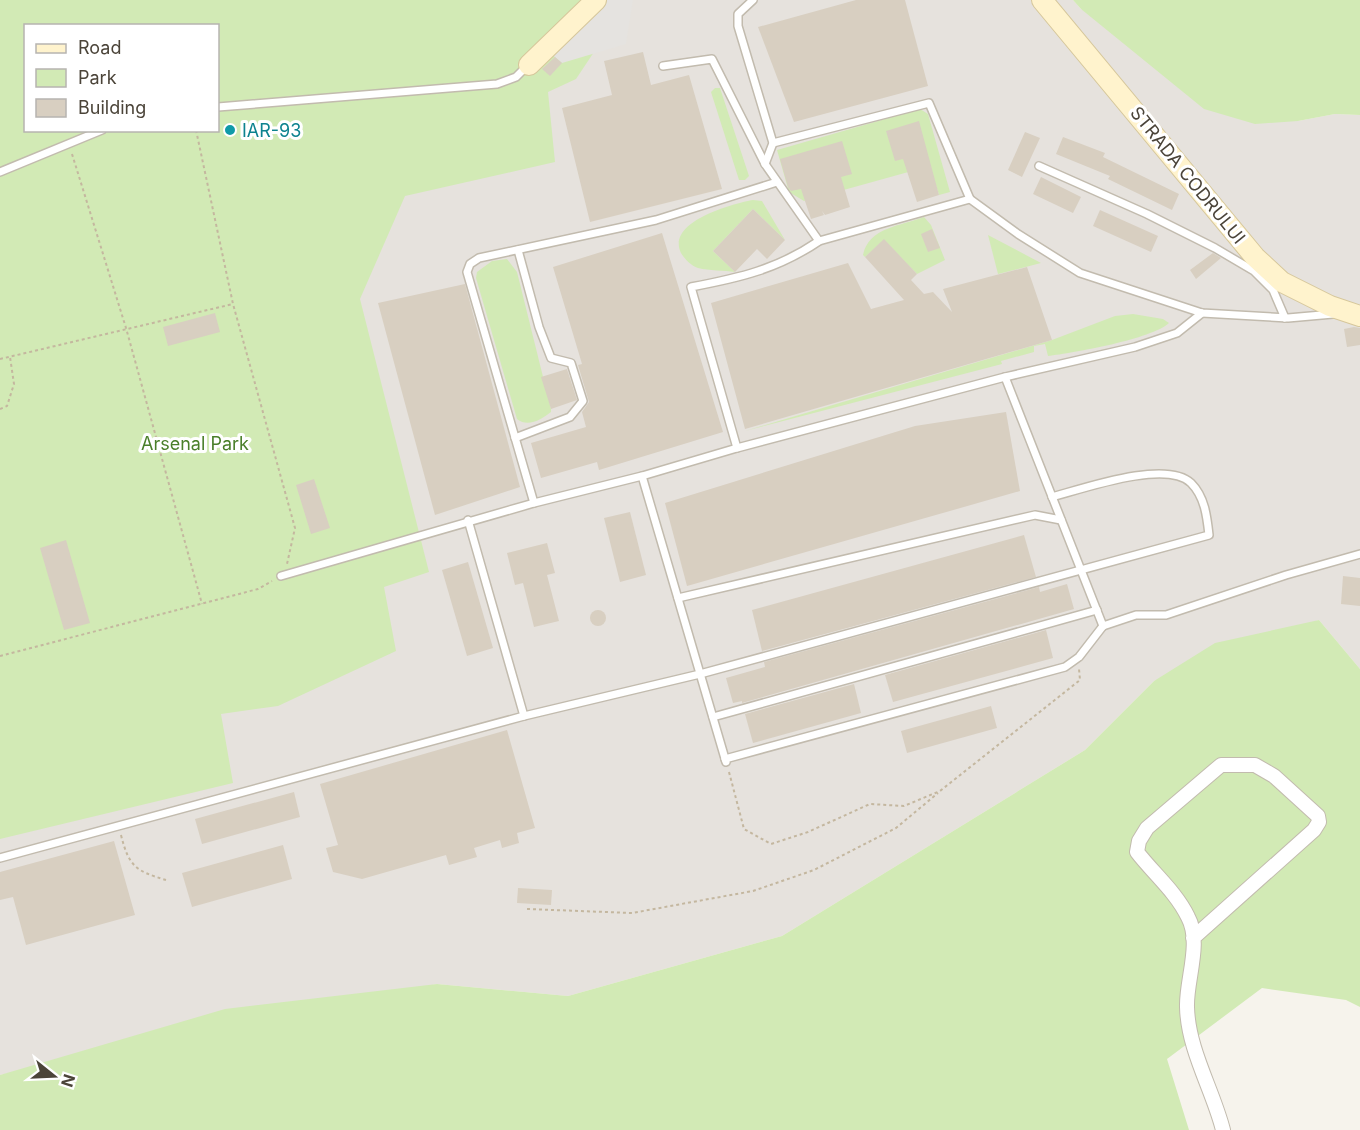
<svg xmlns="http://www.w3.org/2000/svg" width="1360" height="1130" font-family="Inter,sans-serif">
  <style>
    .industrial { fill: #e6e2dd }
    .green { fill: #d2eab5; fill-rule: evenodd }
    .parking { fill: #e5e3e0 }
    .building { fill: #d8cfc1 }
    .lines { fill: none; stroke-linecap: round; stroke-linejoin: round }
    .lane-casing { stroke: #c2bbae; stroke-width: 10 }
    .street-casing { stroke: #c2bbae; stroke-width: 16 }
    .secondary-casing { stroke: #d6c79b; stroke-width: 22 }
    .path { stroke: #c4b79f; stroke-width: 2; stroke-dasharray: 3 3; stroke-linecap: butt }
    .lane { stroke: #fff; stroke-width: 7 }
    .street { stroke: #fff; stroke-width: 14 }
    .secondary { stroke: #fff3cd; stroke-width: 20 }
    .culture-dot { fill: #0f9aa8; stroke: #fff; stroke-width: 2 }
    .labels { text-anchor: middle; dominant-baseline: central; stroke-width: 6; stroke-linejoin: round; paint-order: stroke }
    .culture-label { font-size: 18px; fill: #0d838f; stroke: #fff; text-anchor: start }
    .street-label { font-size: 18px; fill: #4b4439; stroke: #fff }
    .park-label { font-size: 18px; fill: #4a7f2a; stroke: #fff }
  </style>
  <rect width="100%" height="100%" fill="#f6f3ec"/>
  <path class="industrial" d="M619,0H1073L1081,9L1298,121L1335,114L1360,115V669L1319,620L1154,681L1085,750L782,936L568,996L437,984L0,1075V765L322,260Z"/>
  <g class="green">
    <path d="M0,0H620L614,22L576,79L548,92L555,162L405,196L360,299L429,572L384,587L396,651L278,706L221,714L233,783L0,839ZM26,26H218V130H26Z"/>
    <path d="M1073,0H1360V115L1335,114L1298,121L1255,124L1204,109L1081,9Z"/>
    <path d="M715,88H720L749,176L745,180H739L711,92Z"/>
    <path d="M920,109L928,114L950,192L939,195L930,166L804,201L789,192L777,150Z"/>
    <path d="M753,200L762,201L785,240L753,209L713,251L735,272C724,270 709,271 698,268C691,266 684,258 681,253C666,222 731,204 753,200Z"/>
    <path d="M924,217L931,225L945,260L917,274L884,240L865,257L863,255C869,227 901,226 924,217Z"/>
    <path d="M988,235L1041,263L998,274Z"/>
    <path d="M507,259L517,272L551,409V412C542,419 528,428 517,419L476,278L477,272L492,261Z"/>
    <path d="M1133,314L1163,319L1169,323C1152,339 1073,353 1048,356L1045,344L1034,346V352L1001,361L1002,364L745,431L1052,340L1115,316Z"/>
    <path d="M1319,620L1360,669V1007L1346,1000L1262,988L1167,1059L1189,1130H0V1075L225,1009L437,984L568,996L782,936L1085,750L1154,681L1215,643Z"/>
  </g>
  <path class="parking" d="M596,0H633L626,44L562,63L550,53Z"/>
  <g class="building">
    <path d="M856,0H905L928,86L794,122L758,27Z"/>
    <path d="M643,52L651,85L689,75L722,189L590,222L562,108L612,95L604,61Z"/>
    <path d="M555,57L562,63L550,76L542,69Z"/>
    <path d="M919,121L939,195L917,202L903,159L895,161L886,131Z"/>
    <path d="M1025,132L1040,138L1022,177L1008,170Z"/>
    <path d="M1063,137L1105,153L1103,157L1179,194L1172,210L1108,179L1110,176L1056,154Z"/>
    <path d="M842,141L852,174L841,177L850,207L825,215L822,211L824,215L811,219L801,189L791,191L788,187L780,159Z"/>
    <path d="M1041,177L1081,197L1073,213L1033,194Z"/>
    <path d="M753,209L785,240L767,259L757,249L735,272L713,251Z"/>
    <path d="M1100,210L1158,236L1151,252L1093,226Z"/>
    <path d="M932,229L940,248L928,252L921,234Z"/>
    <path d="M662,233L723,432L599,470L597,462L541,478L531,443L586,427L582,412L589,402L578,365L582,364L553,267Z"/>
    <path d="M884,239L917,274L911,280L924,294L933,292L952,312L943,289L1027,267L1052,340L745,429L711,303L848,263L871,309L904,300L865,257Z"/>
    <path d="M1213,253L1221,258L1196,279L1190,270Z"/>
    <path d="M465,284L520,487L435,515L378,303Z"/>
    <path d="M215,313L220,332L168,346L163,327Z"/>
    <path d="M1354,327L1360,328V345L1347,347L1344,329Z"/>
    <path d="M567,369L577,400L551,409L541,377Z"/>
    <path d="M1006,412L1020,491L687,586L665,503L915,426Z"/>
    <path d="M314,479L330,528L311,534L296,485Z"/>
    <path d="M630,512L646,575L620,582L604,518Z"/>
    <path d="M1024,535L1036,577L762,651L752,610Z"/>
    <path d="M66,540L90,623L64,630L40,548Z"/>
    <path d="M547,543L555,573L547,575L559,621L534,627L523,583L515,585L507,553Z"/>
    <path d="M468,562L493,648L467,656L442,570Z"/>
    <path d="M1343,576L1360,578V606L1341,604Z"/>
    <path d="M1067,584L1074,609L742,703V701L733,703L726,678L765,667L764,662L1039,587L1040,592Z"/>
    <circle cx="598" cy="618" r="8"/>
    <path d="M1046,630L1053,658L893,702L885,675Z"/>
    <path d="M854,684L861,713L753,743L745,714Z"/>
    <path d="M991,706L997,728L907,753L901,731Z"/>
    <path d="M507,730L535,828L517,833L519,843L502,848L500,840L474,848L477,857L449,865L446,855L362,879L333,872L326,848L338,845L320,784Z"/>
    <path d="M294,792L300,817L202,844L195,819Z"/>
    <path d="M114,841L135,915L26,945L13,897L0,900V872Z"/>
    <path d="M283,845L292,879L192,907L182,873Z"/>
    <path d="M518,888L552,890L551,905L517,903Z"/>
  </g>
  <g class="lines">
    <defs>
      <g id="lane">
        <path d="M753,0L738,14V26L773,143L765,164"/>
        <path d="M663,66L712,59L765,164L819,241"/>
        <path d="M218,107L497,84L516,77L527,66"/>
        <path d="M773,143L929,103L970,199"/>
        <path d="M1039,166L1147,214L1215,248L1254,271L1273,290L1285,318"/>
        <path d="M0,172L102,130"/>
        <path d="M1005,377L1103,626"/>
        <path d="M515,438L570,417L583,401L571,363L551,358L539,327L518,250"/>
        <path d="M737,448L691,287C739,278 778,269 819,241L970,199L1018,234L1080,273L1202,313L1288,318L1333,314"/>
        <path d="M642,476L726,762"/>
        <path d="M534,503L467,272L470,264L479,258L656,220L777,182"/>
        <path d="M281,576L534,503L642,476L737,448L1005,377L1135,347L1177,333L1202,313"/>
        <path d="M678,598L1035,515L1061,520"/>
        <path d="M1103,626L1136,615H1166L1286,575L1360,554"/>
        <path d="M524,716L700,674L1209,535C1207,517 1205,497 1191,483C1166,459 1082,489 1052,497"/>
        <path d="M713,717L1097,610"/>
        <path d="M725,759L1065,667L1079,657L1103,626"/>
        <path d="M0,858L524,716L468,520"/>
      </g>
      <path id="street" d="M1193,938L1314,830L1319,822L1318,816L1274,776L1255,765H1221L1147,828L1139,841L1137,852C1154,874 1176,892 1188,917C1202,943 1186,980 1187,1007C1188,1050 1213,1090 1223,1130"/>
      <g id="secondary">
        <path d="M1042,0L1255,257L1282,282L1330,306L1360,316"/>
        <path d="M529,65L596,0"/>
      </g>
    </defs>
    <use href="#lane" class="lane-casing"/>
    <use href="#street" class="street-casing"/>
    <use href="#secondary" class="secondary-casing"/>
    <g class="path">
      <path d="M196,130L233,304L295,528L287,564"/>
      <path d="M72,154L126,328L202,604"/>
      <path d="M0,359L233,304"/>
      <path d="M0,409L7,406L14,384L10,357"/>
      <path d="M0,656L258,589L272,581"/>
      <path d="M729,772L744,829L771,844L808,832L870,804L904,806L940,791L1080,680L1079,669"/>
      <path d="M121,835C129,867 136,871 166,880"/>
      <path d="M527,909L632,913L753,891L814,870L896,828L938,793"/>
    </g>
    <use href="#lane" class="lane"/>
    <use href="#street" class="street"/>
    <use href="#secondary" class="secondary"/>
  </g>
  <circle class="culture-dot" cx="230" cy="130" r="6"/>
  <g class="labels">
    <g class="culture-label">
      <text x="242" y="130">IAR-93</text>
    </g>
    <g class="street-label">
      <text transform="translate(1188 175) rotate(51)">STRADA CODRULUI</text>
    </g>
    <g class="park-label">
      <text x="195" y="443">Arsenal Park</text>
    </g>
  </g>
  <rect x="24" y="24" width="195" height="108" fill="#ffffff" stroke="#b7b4b0" stroke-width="1.5"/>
  <rect x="36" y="44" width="30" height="9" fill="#fff3cd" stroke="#b7b4b0" stroke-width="1.5"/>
  <text x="78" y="54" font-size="18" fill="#4b4439">Road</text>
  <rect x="36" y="69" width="30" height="18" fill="#d2eab5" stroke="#b7b4b0" stroke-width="1.5"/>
  <text x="78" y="84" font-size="18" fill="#4b4439">Park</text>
  <rect x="36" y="99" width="30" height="18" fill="#d8cfc1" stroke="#b7b4b0" stroke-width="1.5"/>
  <text x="78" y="114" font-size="18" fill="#4b4439">Building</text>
  <g transform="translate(54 1076) rotate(108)" stroke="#ffffff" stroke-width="4.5" paint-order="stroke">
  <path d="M0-4.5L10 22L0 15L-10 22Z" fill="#4b4439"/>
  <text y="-9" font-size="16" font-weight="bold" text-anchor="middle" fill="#4b4439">N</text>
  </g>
</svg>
